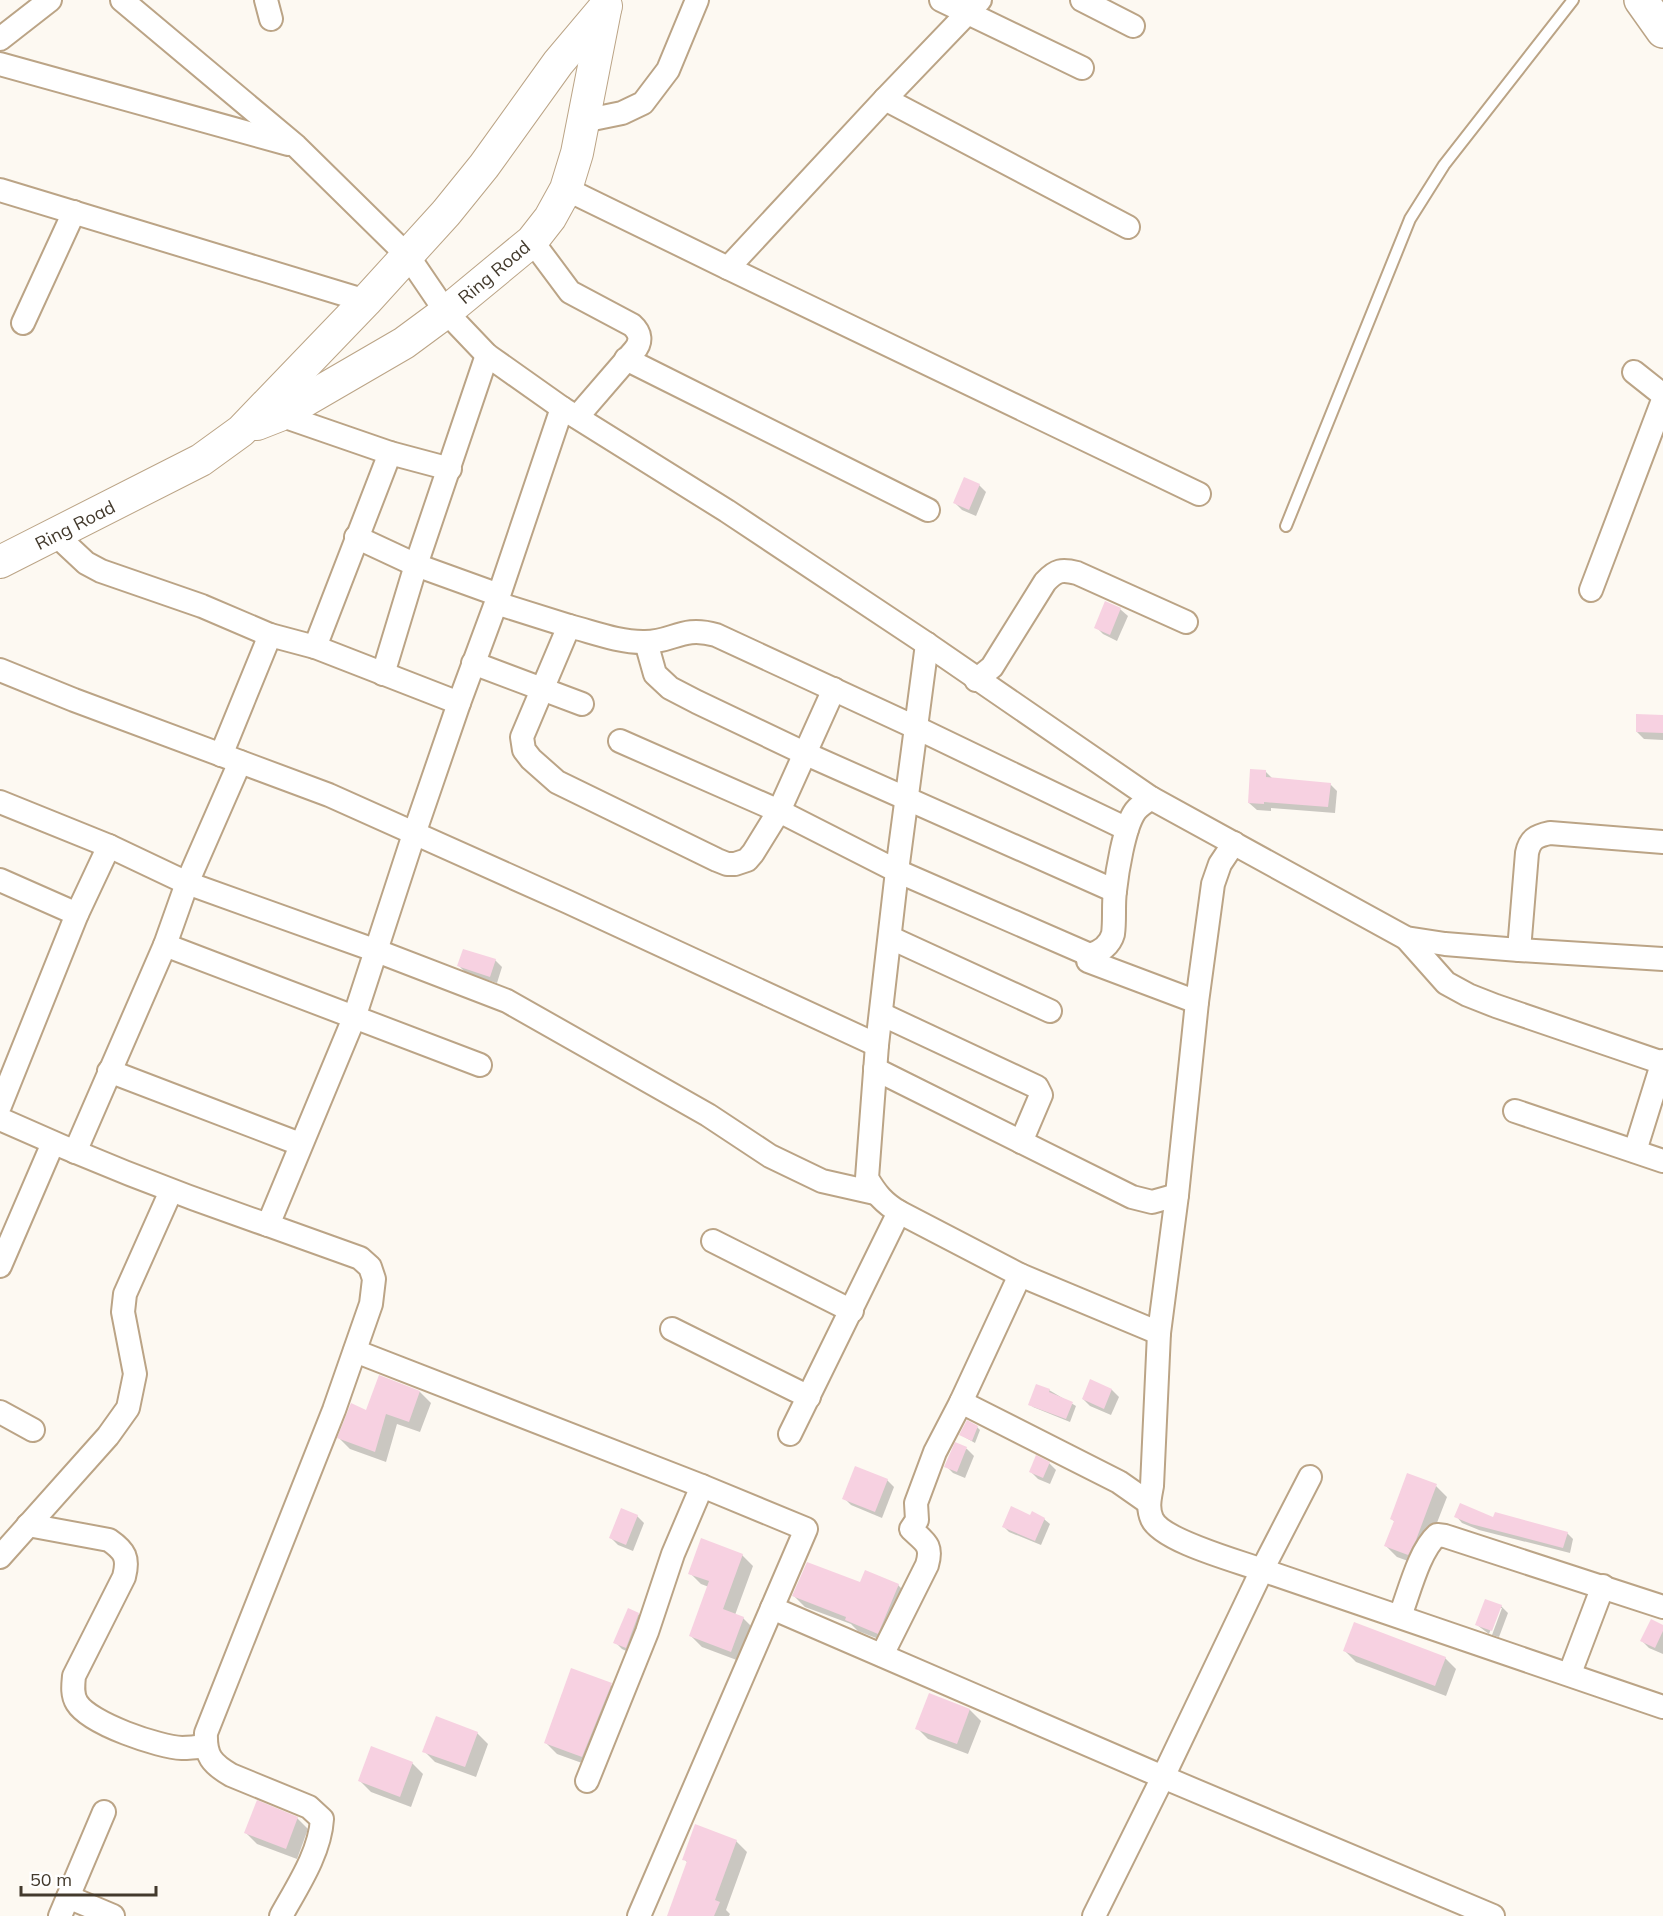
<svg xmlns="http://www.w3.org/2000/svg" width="1663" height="1916" font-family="Mulish,sans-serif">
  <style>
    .shadow { fill: #0003 }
    .building { fill: #f7d1e1 }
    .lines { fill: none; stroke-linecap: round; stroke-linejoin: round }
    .lane-casing { stroke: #bba486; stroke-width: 14 }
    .street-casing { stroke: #bba486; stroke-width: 26 }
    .secondary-casing { stroke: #bba486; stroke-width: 34 }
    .primary-casing { stroke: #bba486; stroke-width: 36 }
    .lane { stroke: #fff; stroke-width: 10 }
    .street { stroke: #fff; stroke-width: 22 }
    .secondary { stroke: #fff; stroke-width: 32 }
    .primary { stroke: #fff; stroke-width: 33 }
    .labels { text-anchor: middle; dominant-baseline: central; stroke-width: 5; stroke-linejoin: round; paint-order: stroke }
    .street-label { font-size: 18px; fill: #433a2d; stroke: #fff }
  </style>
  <rect width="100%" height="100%" fill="#fdf9f2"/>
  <g class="shadow">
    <path d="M979,485L986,492L976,516L962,510L955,503Z"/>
    <path d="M1120,609L1128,616L1117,641L1103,634L1096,627Z"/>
    <path d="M1663,716V740L1644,739L1637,732Z"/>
    <path d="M1266,772L1273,779L1330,784L1337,791L1335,813L1271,808V811L1257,810L1249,803Z"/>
    <path d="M495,960L502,967L497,983L466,973L459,966Z"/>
    <path d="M380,1377L420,1392L431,1403L420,1432L397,1424L386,1462L350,1449L339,1438L367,1412Z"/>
    <path d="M1091,1381L1112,1390L1119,1397L1111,1415L1090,1406L1083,1399Z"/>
    <path d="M1049,1390L1076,1406L1070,1422L1033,1407L1030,1404Z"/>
    <path d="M977,1427L980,1430L975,1443L961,1435Z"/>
    <path d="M956,1444L967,1449L974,1456L965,1478L953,1473L946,1466Z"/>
    <path d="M1049,1463L1056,1470L1050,1484L1038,1479L1031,1472Z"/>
    <path d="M887,1480L894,1487L882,1518L851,1505L844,1498Z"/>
    <path d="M1436,1486L1447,1497L1426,1551L1419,1565L1397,1557L1386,1546L1395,1522L1392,1519Z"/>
    <path d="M637,1516L644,1523L633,1551L618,1545L611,1538Z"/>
    <path d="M1456,1516L1494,1519L1567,1533L1573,1539L1570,1553L1479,1530L1462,1523Z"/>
    <path d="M1044,1519L1050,1524L1041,1545L1009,1532L1004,1527Z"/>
    <path d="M742,1555L753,1566L735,1615L743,1618L754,1629L742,1662L702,1647L691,1636L709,1587L701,1584L690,1573Z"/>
    <path d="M861,1584L898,1585L909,1596L889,1643L858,1631L851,1624L805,1607L794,1596Z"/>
    <path d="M1501,1606L1508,1613L1499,1637L1492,1635L1502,1608H1499L1489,1634L1477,1625Z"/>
    <path d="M638,1614L645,1621L633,1654L622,1649L615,1642Z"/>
    <path d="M1663,1627V1654L1649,1648L1642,1641Z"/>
    <path d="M1345,1651L1445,1658L1456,1669L1446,1696L1356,1662Z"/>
    <path d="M611,1685L622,1696L593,1767L557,1754L546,1743Z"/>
    <path d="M930,1695L970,1710L981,1721L968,1754L928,1739L917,1728Z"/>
    <path d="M477,1733L488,1744L476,1777L435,1762L424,1751Z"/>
    <path d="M412,1763L423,1774L411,1807L371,1792L360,1781Z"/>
    <path d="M297,1818L308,1829L297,1859L257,1844L246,1833Z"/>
    <path d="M736,1841L747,1852L726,1910L730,1914L729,1916H668L688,1863L684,1859Z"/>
  </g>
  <g class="building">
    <path d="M964,477L980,484L969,510L953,503Z"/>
    <path d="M1105,601L1121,608L1110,635L1094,628Z"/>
    <path d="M1636,714L1663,715V733L1636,732Z"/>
    <path d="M1250,769L1266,770V777L1331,783L1328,807L1264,802V804L1248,803Z"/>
    <path d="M463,949L496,959L490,977L457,966Z"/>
    <path d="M379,1375L420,1391L409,1422L386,1414L375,1452L337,1438L351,1403L366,1410Z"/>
    <path d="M1090,1379L1112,1389L1104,1409L1082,1399Z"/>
    <path d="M1036,1384L1050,1389L1049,1392L1073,1402L1066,1419L1028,1405Z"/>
    <path d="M967,1420L978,1426L972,1441L959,1435Z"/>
    <path d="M955,1442L967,1447L957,1472L944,1467Z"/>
    <path d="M1036,1455L1050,1462L1043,1478L1029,1472Z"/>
    <path d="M855,1466L888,1479L875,1512L842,1499Z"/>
    <path d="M1407,1473L1437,1484L1416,1540L1408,1555L1384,1546L1394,1521L1390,1519Z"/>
    <path d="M1460,1503L1493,1517L1495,1512L1568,1532L1563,1548L1471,1524L1454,1517Z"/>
    <path d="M1011,1506L1030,1515L1032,1511L1045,1518L1035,1541L1002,1527Z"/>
    <path d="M621,1508L638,1515L626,1545L609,1538Z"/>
    <path d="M701,1538L743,1554L723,1609L744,1617L731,1652L689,1636L709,1581L688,1574Z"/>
    <path d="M807,1562L860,1582L865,1570L899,1584L878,1634L845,1620L846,1617L792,1596Z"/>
    <path d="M1485,1599L1502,1605L1492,1631L1475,1625Z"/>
    <path d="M628,1608L639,1613L626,1648L613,1643Z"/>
    <path d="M1651,1619L1663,1625V1631L1655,1648L1640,1641Z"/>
    <path d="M1354,1622L1446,1657L1435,1686L1343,1651Z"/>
    <path d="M571,1668L612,1683L582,1757L544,1743Z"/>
    <path d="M929,1693L970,1709L957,1744L915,1729Z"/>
    <path d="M436,1716L478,1732L465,1767L422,1752Z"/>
    <path d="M371,1746L413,1762L400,1797L358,1781Z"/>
    <path d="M257,1800L298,1817L286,1849L244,1833Z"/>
    <path d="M695,1824L737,1840L715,1900L720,1902L714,1916H667L687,1861L682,1860Z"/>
  </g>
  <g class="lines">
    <defs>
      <path id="lane" d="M1286,526L1410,219L1444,165L1573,0"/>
      <g id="street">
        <path d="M122,0L296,146L408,256L446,312L487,355L562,408L727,511L927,644L1151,798L1406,938L1445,944L1519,950L1527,853C1530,839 1536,836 1550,833L1663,842"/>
        <path d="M266,0L271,19"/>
        <path d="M941,0L1082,68"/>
        <path d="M1082,0L1133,26"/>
        <path d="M0,39L50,0"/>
        <path d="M0,64L288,144"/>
        <path d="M885,99L1128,227"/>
        <path d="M583,121L622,113L643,103L668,70L697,0"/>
        <path d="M566,189L728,268L885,99L980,0"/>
        <path d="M0,190L366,301"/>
        <path d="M532,241L570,292L632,325C641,333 642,342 634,351L577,417"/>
        <path d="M728,268L1199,494"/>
        <path d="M23,323L74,212"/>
        <path d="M626,359L928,510"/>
        <path d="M1634,372L1663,395"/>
        <path d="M280,415L390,453L450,469"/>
        <path d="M55,534L86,563L101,571L202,606L270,635L315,647L459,703L499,595L562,408"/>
        <path d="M356,537L416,565L499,595"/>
        <path d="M1591,590L1663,400"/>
        <path d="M496,603L569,626L522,737L524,750L531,759L557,782L717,860L727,864H735L747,860L753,853L779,811L834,689"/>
        <path d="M569,626C593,632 618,642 643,642C673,643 681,625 716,635L917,728L1127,829"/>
        <path d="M646,642L655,674L670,688L697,702L804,753L1115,891"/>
        <path d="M927,644L897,871L877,1045L867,1178C876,1194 884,1203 899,1212L1020,1275L1159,1333"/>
        <path d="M315,647L390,453"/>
        <path d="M473,663L582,704"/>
        <path d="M0,670L74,700L329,795L568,902L877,1045"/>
        <path d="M383,674L416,565L487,355"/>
        <path d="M976,680L992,667L1045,582C1056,570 1062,569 1077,573L1186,622"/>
        <path d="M620,741L779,811L897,871L1090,955C1100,952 1110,945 1113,934C1115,920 1113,905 1115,891C1117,872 1124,829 1134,813C1138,806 1145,803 1151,798"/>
        <path d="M221,755L270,635"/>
        <path d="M0,802L109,846L187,883L377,951L507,1001L708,1115L770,1156L822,1181L875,1193"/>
        <path d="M0,880L77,914"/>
        <path d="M891,938L1050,1011"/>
        <path d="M1406,938L1446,983L1468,995L1496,1006L1663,1063"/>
        <path d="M165,945L480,1065"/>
        <path d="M1519,950L1663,959"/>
        <path d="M1088,961L1197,1002"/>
        <path d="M881,1014L1037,1087L1041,1095L1021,1142"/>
        <path d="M875,1069L1132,1197L1152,1202L1177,1195"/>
        <path d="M109,1071L300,1144"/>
        <path d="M0,1106L77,914L109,846"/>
        <path d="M1515,1111L1663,1161"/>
        <path d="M0,1119C88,1159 177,1194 268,1225L354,1018L414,834L459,703"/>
        <path d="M1635,1151L1663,1061"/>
        <path d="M75,1152L165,945L187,883L240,762"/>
        <path d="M268,1225L360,1258L370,1267L374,1279L371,1304L334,1410L206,1733C205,1756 212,1764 231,1775L309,1807L322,1819C320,1853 297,1887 281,1916"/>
        <path d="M713,1241L852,1311"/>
        <path d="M0,1266L53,1143"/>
        <path d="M672,1329L809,1397"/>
        <path d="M355,1351L702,1486L806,1529L772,1608L1163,1777L1262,1570C1238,1561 1162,1541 1152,1519C1147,1508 1150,1497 1152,1486L1159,1333L1177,1195L1197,1002L1213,884L1220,864L1234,843"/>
        <path d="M961,1402L1119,1482L1149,1503"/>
        <path d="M0,1412L33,1430"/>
        <path d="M790,1434L899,1212"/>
        <path d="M1310,1477L1262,1570L1663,1707"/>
        <path d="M28,1525L109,1540C125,1551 129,1558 124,1577L74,1676C73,1686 72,1695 77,1703C90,1724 159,1747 182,1748C190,1748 198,1747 206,1746"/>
        <path d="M0,1557L108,1436L128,1408L135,1374L123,1312L125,1294L171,1191"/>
        <path d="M1400,1616C1409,1593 1419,1551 1437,1535L1445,1536L1663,1607"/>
        <path d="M882,1655L927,1565C933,1545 925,1542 911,1529L917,1520L916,1503L935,1452L961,1402L1020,1275"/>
        <path d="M1570,1673L1603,1586"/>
        <path d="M587,1781L647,1632L673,1554L702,1486"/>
        <path d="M68,1897L113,1916"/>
        <path d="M60,1916L104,1812"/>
        <path d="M639,1916L772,1608"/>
        <path d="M1094,1916L1163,1777L1493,1916"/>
      </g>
      <g id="secondary">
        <path d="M257,424L280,415L404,343L446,312L532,241L550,218L566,189L577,153L605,10"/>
        <path d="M0,562L201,460L241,431L366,301L446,213L484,166L558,63L606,6"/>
      </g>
      <path id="primary" d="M1641,0L1663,31"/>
    </defs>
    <use href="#lane" class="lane-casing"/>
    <use href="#street" class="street-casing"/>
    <use href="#secondary" class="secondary-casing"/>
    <use href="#primary" class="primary-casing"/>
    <use href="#lane" class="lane"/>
    <use href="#street" class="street"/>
    <use href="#secondary" class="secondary"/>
    <use href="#primary" class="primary"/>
  </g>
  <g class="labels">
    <g class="street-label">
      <text transform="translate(494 272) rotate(-40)">Ring Road</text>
      <text transform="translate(75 525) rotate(-27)">Ring Road</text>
    </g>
  </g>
  <path d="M21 1886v9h135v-9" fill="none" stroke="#433a2d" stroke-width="3"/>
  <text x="30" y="1886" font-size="18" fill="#433a2d" stroke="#ffffff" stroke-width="4.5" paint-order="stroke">50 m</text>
</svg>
